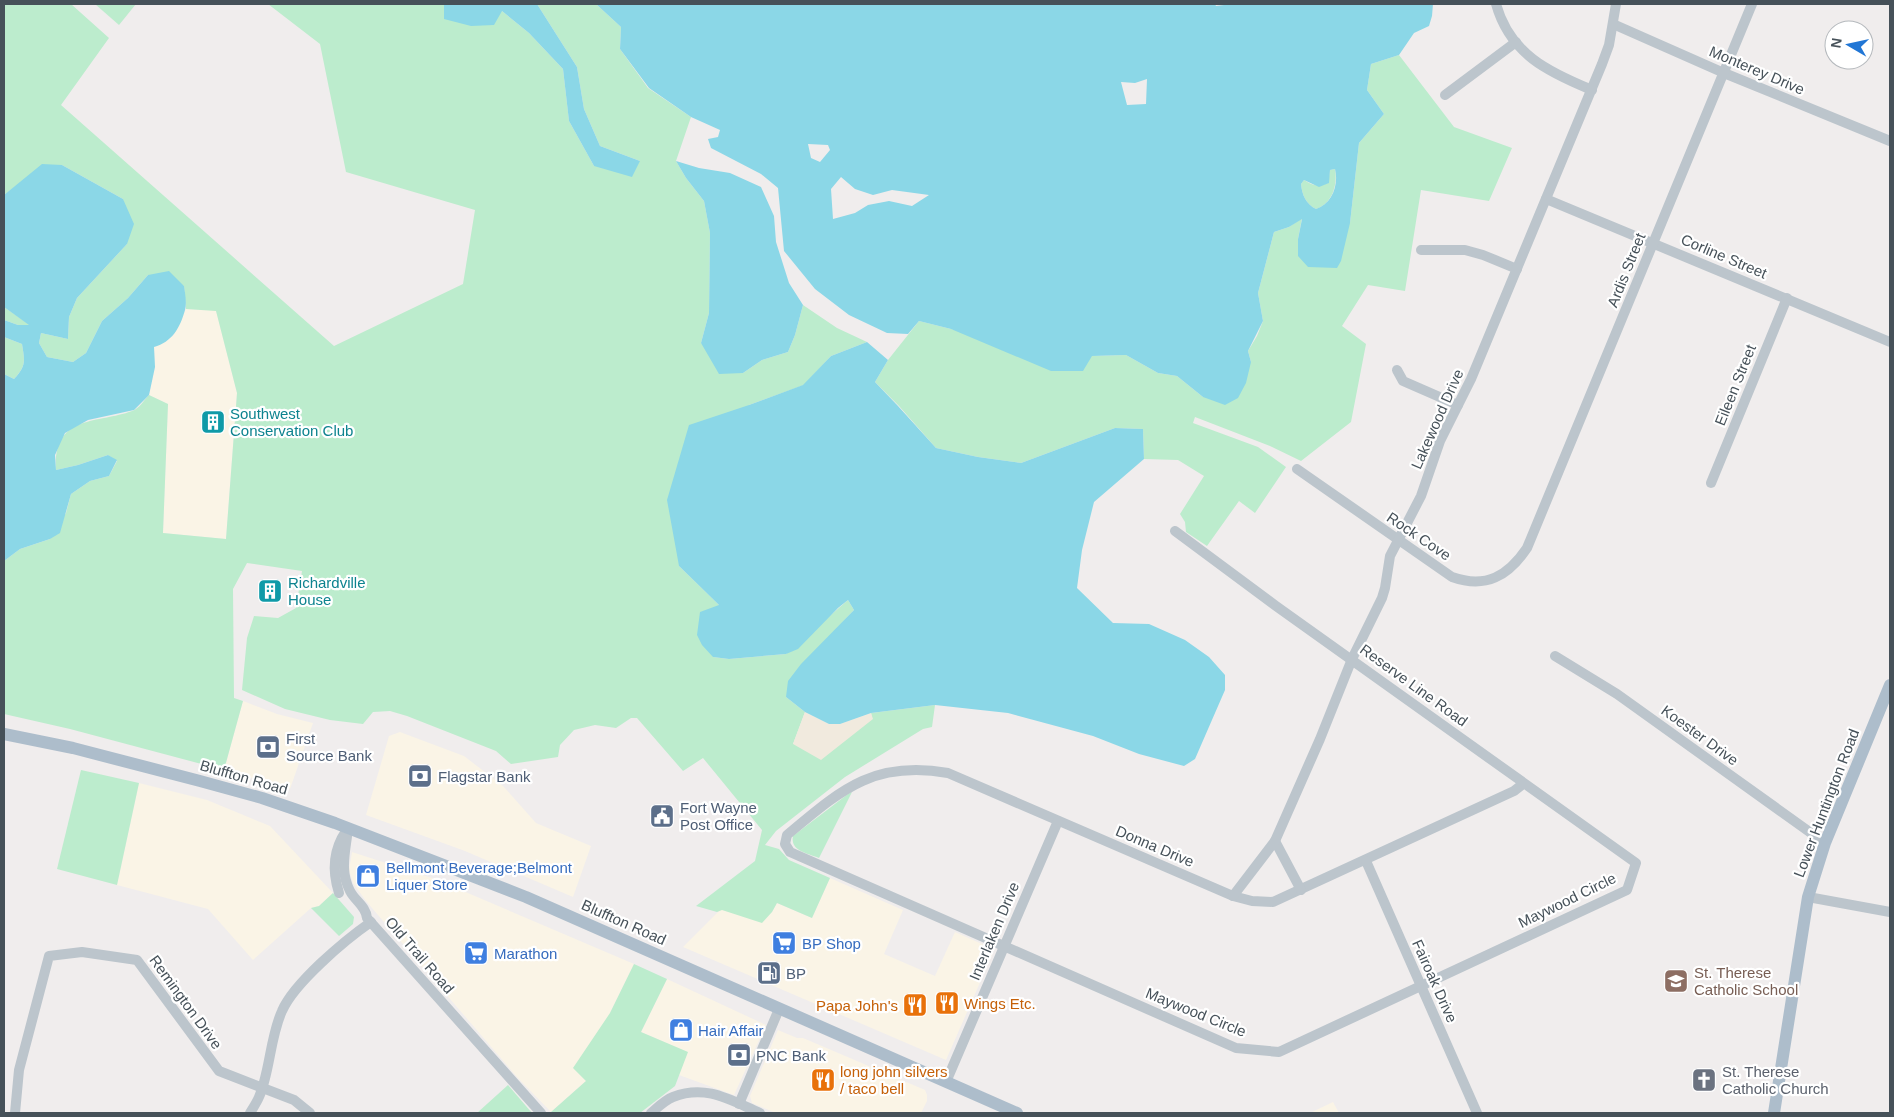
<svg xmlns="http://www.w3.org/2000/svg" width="1894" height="1117" font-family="Helvetica,sans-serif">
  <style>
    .commercial { fill: #faf4e6 }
    .green { fill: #bceccd }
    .sand { fill: #f1eade }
    .water { fill: #8bd7e7; fill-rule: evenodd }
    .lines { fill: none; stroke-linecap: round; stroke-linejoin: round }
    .minor { stroke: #bcc5cc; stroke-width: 10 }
    .major { stroke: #adbdcb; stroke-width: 12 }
    .labels { text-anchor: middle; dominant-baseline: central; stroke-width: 4.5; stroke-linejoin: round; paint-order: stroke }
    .street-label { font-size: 15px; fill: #465159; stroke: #fff }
    .culture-label { font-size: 15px; fill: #0d838f; stroke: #fff; text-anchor: start }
    .service-label { font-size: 15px; fill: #4e5e75; stroke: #fff; text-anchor: start }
    .shop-label { font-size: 15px; fill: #366cbe; stroke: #fff; text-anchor: start }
    .education-label { font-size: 15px; fill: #785e54; stroke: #fff; text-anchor: start }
    .food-label { font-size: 15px; fill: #c56008; stroke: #fff; text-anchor: start }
    .worship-label { font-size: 15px; fill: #5b616d; stroke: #fff; text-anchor: start }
  </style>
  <rect width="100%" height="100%" fill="#f0eded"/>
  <g class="commercial">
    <path d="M186,309L216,310L237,393L226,539L163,533L168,404L149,395L155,367L154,347L173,336Z"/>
    <path d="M243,701L277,714L313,723L290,789L224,770Z"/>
    <path d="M400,732L464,756L503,786L536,823L591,846L573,897L465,851L366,815L389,736Z"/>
    <path d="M139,783L207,800L270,826L333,893L319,906L311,908L253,960L208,909L117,885Z"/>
    <path d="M352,852L435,879L634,964L610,1013L586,1081L551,1112L517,1077L366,901L353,883L349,870Z"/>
    <path d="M830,878L903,910L884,954L935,976L955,932L991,948L993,953L946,1060L683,947L721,909L761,922L772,912L777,903L812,918Z"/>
    <path d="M667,979L766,1025L734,1095L679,1075L687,1052L641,1032Z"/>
    <path d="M778,1030L797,1038H803L925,1090L927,1095V1101L921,1113H776L752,1103L750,1096Z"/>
    <path d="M1333,1102L1339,1113H1310Z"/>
  </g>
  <g class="green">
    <path d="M4,4H71L109,38L61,105L334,346L463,284L475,210L346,172L320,44L268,4H444V19L502,11L529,33L563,69L569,121L594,166L640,161L600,146L584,109L577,67L537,4H596L621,27L620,49L648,88L691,117L676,161L686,178L704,201L710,233L709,313L701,343L743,373L762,360L788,352L795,335L803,305L837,328L867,342L831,356L804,385L749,405L679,566L719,605L713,657L729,659L786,654L848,600L854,610L838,627L786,697L805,712L793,744L872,719L871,713L935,705L932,727L923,729L845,777L776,831L765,845L779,849L789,860L830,878L812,918L777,903L772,912L762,923L722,910L717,912L696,906L755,861L762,830L703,758L683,771L637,718H631L616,728L595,725L574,730L560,745L558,757L511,764L496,751L407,716L390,711L373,712L363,724L330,720L285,709L242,690L247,638L254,616L278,618L296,608L302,571L247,563L233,589L234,698L243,701L224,770L70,729L4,714V561L20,549L50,539L66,513L71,494L90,481L109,476L117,461L108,455L78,465L56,470C53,414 97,424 132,411C139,409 144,400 149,395L168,404L163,533L226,539L237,393L216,311L186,309L184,286L148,275L128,298L102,321L86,353L73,362L47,357L39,343L41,333L68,339L69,317L77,298L127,244L123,199L62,165L16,186L4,195Z"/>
    <path d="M95,4H136L119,25Z"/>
    <path d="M1399,55L1454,127L1512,148L1489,201L1421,190L1405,291L1368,285L1342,326L1366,344L1351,422L1301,461L1270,446L1195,417L1193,423L1258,447L1286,467L1255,513L1239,501L1207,546L1186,532L1185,522L1180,514L1204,476L1178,460L1144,459L1143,429L1115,428L1021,463L978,457L936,448L899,406L875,382L888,360L919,321L951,329L1092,356L1126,355L1158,373L1177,376L1203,397L1251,362L1248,351L1257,336L1263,321L1258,293L1274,232L1289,227L1302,218L1298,239L1350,223L1359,143L1384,114L1367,90L1371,64Z"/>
    <path d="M1335,169C1338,185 1332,204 1316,209C1306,204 1302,195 1301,184L1304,180C1313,186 1318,187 1328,183L1330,170Z"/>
    <path d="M4,307L30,325H18L4,320Z"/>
    <path d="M4,337L22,344C25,362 26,366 14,379L4,374Z"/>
    <path d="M81,770L139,783L117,885L57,869Z"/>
    <path d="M852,792L819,858C807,853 790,851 793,836L848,794Z"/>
    <path d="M333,893L354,917L353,924L339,936L311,908L319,906Z"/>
    <path d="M634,964L667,979L641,1032L688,1052L675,1086L640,1113H552L551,1112L586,1081L573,1068L610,1013Z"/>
    <path d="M508,1085L532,1113H477Z"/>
  </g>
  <path class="sand" d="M805,712L829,724H840L871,713L873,719L821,760L793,744Z"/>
  <g class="water">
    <path d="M444,4H537L577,67L584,109L600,146L640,161L632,177L594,166L569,121L563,69L529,33L502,11L494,25L471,26L444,19Z"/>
    <path d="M596,4H1215L1216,6L1232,4H1433L1432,16L1429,26L1414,33L1399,55L1371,64L1367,90L1384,114L1359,143L1350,223L1341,261L1337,268L1308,267L1298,256V239L1302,219L1289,227L1274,232L1258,293L1263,321L1248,351L1251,362L1246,383L1238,398L1225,405L1203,397L1177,376L1158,373L1126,355L1092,356L1083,371H1051L951,329L919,321L908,334L887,333L849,315L815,289L784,251L778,188L761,174L711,148L708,139L718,137L720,130L691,117L649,88L620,49L621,27ZM1147,79L1146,104L1127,105L1121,82L1135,83ZM808,144L828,145L830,150L820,162L811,158ZM1335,169C1339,185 1332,204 1316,209C1306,204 1302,195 1301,184L1304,180L1319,187L1329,183L1330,170ZM841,177L855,189L873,195L892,190L929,195L912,206L889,201L868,205L855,213L833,219L831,189Z"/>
    <path d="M676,161L699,168L730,173L761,187L774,216L776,242L789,283L803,305L795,335L788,352L762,360L743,373L719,374L701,343L709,313L710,233L704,201L686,178Z"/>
    <path d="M42,164L62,165L123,199L134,224L127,244L77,298L69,317L68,339L41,333L39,343L47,357L73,362L86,353L102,321L128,298L148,275L169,271L184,286C185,293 187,303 185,310C180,328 172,342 154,347L155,367L149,395L134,410L88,420L65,433L55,455L56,470L78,465L108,455L117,460L109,476L90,481L71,494L60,533L50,539L20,549L4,561V374L14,379C26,366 25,362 22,344L4,337V320L18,325H29L4,307V195Z"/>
    <path d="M867,342L888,360L875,382L898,406L936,448L978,457L1021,463L1115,428L1143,429L1144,459L1094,502L1082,550L1077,588L1113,623L1149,624L1185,640L1209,657L1225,675V690L1195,759L1184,766L1139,754L1093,736L1008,713L935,705L871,713L840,724H829L805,712L786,697L788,681L801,664L854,610L848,600L838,608L798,649L786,654L729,659L713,657L702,645L697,635L700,612L719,605L679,566L667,500L689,425L749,405L803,385L831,356Z"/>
  </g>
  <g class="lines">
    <g class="minor">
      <path d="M1496,4C1510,54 1548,72 1592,90"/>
      <path d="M1613,24L1724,73L1890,141"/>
      <path d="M1445,95L1516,42"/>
      <path d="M1546,199L1890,342"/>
      <path d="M1421,250H1465L1483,255L1517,269"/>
      <path d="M1397,370L1403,381L1458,405"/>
      <path d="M1297,469L1452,577C1486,589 1508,576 1527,548L1752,4"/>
      <path d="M1711,483L1787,298"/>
      <path d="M1175,531L1276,606L1636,863L1627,890L1279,1052L1236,1048L790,852L785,844L787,835C841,790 873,760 948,773L1233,896L1252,901L1273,902L1514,791L1523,784"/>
      <path d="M1555,656L1617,694L1825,843"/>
      <path d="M348,828C346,850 339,870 350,891C355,901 366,906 367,918L541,1113"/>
      <path d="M1275,841L1301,890"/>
      <path d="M1366,861L1477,1113"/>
      <path d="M339,893C332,871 333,850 346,831"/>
      <path d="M1233,896L1275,841L1320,739L1352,659L1382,598L1385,588L1390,556L1421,496L1440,441L1471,379L1602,64L1609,45L1616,4"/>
      <path d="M1808,897L1890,912"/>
      <path d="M946,1082L1058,821"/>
      <path d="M739,1104L779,1009"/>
      <path d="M15,1113L19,1070L49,956L82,952L137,960L219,1071L294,1100L310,1113"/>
      <path d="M250,1113C253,1108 257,1102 259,1097C270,1072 270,1037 282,1011C294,983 345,940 371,922"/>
      <path d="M651,1113C657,1108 665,1100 673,1097C706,1084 730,1100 760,1113"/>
    </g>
    <g class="major">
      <path d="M4,734L73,748L200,781L262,798L335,823L526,897L1017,1113"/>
      <path d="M1774,1113L1808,897L1825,843L1890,685"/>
    </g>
  </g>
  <defs>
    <symbol id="building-square" viewBox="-11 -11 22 22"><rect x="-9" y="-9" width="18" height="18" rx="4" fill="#0f9aa8" stroke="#fff"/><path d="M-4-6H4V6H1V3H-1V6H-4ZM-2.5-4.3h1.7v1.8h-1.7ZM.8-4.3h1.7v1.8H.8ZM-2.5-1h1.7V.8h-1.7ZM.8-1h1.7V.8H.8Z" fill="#fff"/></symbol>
    <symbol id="bank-square" viewBox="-11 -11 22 22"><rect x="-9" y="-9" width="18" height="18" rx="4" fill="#5c6f8a" stroke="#fff"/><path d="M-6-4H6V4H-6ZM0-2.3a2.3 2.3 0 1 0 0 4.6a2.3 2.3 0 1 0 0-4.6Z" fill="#fff"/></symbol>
    <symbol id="civic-square" viewBox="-11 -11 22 22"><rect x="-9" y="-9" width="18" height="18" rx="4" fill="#5c6f8a" stroke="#fff"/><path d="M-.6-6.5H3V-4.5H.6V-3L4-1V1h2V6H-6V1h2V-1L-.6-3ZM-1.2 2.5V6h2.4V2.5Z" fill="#fff"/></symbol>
    <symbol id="shop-square" viewBox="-11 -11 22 22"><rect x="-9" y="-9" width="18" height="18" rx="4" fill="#3f7fe0" stroke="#fff"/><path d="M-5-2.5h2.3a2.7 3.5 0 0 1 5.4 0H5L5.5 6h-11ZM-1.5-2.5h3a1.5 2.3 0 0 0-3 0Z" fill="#fff"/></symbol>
    <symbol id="supermarket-square" viewBox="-11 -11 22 22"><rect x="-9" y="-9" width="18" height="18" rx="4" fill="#3f7fe0" stroke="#fff"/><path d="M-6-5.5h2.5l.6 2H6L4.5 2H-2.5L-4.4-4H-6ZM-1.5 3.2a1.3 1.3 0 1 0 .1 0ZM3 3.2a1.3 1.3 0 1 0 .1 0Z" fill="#fff"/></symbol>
    <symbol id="fuel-square" viewBox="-11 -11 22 22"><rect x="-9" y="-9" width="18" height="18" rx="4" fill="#5c6f8a" stroke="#fff"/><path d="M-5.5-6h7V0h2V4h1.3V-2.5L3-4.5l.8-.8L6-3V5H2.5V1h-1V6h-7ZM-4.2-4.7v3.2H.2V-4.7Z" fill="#fff"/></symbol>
    <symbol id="school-square" viewBox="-11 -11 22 22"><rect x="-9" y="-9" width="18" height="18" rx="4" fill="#8d6e63" stroke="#fff"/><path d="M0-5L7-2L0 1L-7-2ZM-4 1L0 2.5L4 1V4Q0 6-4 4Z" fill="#fff"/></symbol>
    <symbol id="restaurant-square" viewBox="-11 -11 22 22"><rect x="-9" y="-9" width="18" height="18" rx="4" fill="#e8710a" stroke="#fff"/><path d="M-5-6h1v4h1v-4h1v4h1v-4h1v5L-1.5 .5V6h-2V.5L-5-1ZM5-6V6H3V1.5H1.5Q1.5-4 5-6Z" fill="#fff"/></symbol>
    <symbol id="church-square" viewBox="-11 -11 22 22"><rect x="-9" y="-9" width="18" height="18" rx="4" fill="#6b7280" stroke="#fff"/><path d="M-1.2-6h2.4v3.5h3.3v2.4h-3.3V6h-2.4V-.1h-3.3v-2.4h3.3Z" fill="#fff"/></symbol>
  </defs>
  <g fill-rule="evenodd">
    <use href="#building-square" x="199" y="408" width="28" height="28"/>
    <use href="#building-square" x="256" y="577" width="28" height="28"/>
    <use href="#bank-square" x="254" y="733" width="28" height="28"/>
    <use href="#bank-square" x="406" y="762" width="28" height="28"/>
    <use href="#civic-square" x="648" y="802" width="28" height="28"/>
    <use href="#shop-square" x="354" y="862" width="28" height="28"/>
    <use href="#supermarket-square" x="770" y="929" width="28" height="28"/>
    <use href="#supermarket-square" x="462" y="939" width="28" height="28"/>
    <use href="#fuel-square" x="755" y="959" width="28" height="28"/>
    <use href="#school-square" x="1662" y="967" width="28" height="28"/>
    <use href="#restaurant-square" x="933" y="989" width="28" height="28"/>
    <use href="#restaurant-square" x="901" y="991" width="28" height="28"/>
    <use href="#shop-square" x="667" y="1016" width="28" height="28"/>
    <use href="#bank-square" x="725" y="1041" width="28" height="28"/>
    <use href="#restaurant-square" x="809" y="1066" width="28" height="28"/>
    <use href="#church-square" x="1690" y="1066" width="28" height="28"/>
  </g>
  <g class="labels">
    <g class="street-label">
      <text transform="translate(1757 70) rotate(23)">Monterey Drive</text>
      <text transform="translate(1724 256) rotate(23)">Corline Street</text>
      <text transform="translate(1626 270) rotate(-68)">Ardis Street</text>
      <text transform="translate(1735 385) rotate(-68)">Eileen Street</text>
      <text transform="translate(1437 419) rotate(-66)">Lakewood Drive</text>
      <text transform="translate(1419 536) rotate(34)">Rock Cove</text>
      <text transform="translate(1414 685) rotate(36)">Reserve Line Road</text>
      <text transform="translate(1700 735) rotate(36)">Koester Drive</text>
      <text transform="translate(244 777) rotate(16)">Bluffton Road</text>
      <text transform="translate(1826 803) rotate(-69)">Lower Huntington Road</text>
      <text transform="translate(1155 846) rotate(23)">Donna Drive</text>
      <text transform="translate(1567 900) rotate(-26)">Maywood Circle</text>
      <text transform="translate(624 922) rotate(24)">Bluffton Road</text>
      <text transform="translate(994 931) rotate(-67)">Interlaken Drive</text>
      <text transform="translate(420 955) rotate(49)">Old Trail Road</text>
      <text transform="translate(1435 981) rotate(66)">Fairoak Drive</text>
      <text transform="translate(186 1002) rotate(54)">Remington Drive</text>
      <text transform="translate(1196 1012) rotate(22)">Maywood Circle</text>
    </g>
    <g class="culture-label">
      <text x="230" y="413">Southwest<tspan x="230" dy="17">Conservation Club</tspan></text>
      <text x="288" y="582">Richardville<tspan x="288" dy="17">House</tspan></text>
    </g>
    <g class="service-label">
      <text x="286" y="738">First<tspan x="286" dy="17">Source Bank</tspan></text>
      <text x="438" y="776">Flagstar Bank</text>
      <text x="680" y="807">Fort Wayne<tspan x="680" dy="17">Post Office</tspan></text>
      <text x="786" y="973">BP</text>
      <text x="756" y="1055">PNC Bank</text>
    </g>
    <g class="shop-label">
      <text x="386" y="867">Bellmont Beverage;Belmont<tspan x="386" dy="17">Liquer Store</tspan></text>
      <text x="802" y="943">BP Shop</text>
      <text x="494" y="953">Marathon</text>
      <text x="698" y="1030">Hair Affair</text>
    </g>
    <g class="education-label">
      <text x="1694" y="972">St. Therese<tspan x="1694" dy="17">Catholic School</tspan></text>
    </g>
    <g class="food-label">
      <text x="964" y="1003">Wings Etc.</text>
      <text x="898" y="1005" text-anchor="end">Papa John's</text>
      <text x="840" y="1071">long john silvers<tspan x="840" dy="17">/ taco bell</tspan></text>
    </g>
    <g class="worship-label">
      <text x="1722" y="1071">St. Therese<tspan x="1722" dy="17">Catholic Church</tspan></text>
    </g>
  </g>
  <rect width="1894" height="1117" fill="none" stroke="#465159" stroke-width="10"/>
  <g transform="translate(1849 45) rotate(279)"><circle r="24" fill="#ffffff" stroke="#b5b9bd"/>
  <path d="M0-4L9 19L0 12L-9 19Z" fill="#2176d5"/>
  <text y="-8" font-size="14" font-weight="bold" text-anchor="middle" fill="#465159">N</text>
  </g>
</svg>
